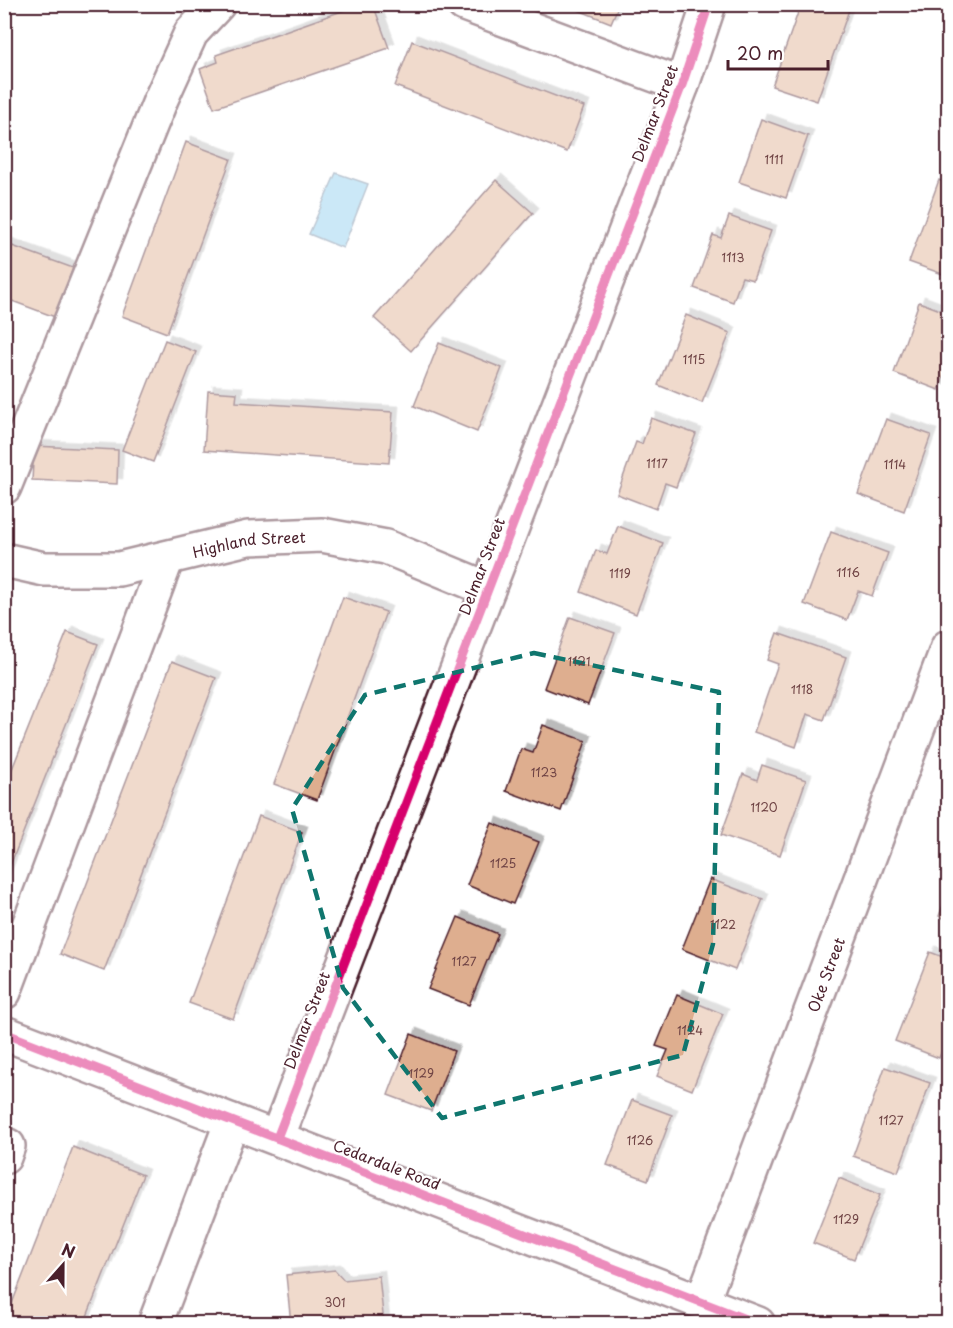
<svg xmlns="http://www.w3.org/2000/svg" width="953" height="1328" font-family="'Playpen Sans',sans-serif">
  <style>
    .water { fill: #8ccded; stroke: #72879f; stroke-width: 1.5 }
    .building { fill: #deae8f; stroke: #4a1f2b; stroke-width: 1.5; filter: url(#shadow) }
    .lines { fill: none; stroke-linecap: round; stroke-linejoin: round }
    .minor-casing { stroke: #4a1f2b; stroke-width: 38 }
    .minor { stroke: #fff; stroke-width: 33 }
    .cycleway-casing { stroke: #fff; stroke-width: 13 }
    .cycleway { stroke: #d6006c; stroke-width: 9 }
    .marked { fill: none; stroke: #0f766e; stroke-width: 4.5; stroke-dasharray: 12 8; stroke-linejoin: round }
    .labels { text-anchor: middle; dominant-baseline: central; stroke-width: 4.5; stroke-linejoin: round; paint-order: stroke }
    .number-label { font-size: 12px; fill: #6f4344 }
    .street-label { font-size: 15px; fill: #4a1f2b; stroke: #fff }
  </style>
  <defs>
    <filter id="shadow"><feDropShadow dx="5.5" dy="-5.5" stdDeviation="0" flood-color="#0004"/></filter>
  </defs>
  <rect width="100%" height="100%" fill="#fff"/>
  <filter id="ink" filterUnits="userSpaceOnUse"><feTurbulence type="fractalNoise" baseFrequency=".0167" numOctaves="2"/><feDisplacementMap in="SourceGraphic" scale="12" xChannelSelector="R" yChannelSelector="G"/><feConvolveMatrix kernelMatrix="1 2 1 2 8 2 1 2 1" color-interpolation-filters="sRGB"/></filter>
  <g filter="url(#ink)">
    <path class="water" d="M336,173L368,184L343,248L309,234Z"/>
    <g class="building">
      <path d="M362,4H373L389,48L214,108L200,69L218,62L216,55Z"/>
      <path d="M563,4H619L611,23Z"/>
      <path d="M801,4H841L850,7L817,101L772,86Z"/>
      <path d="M412,41L584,107L567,152L395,86Z"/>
      <path d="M761,119L808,136L786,198L739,182Z"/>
      <path d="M186,142L231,159L167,333L122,316Z"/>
      <path d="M496,180L533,213L411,351L374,318Z"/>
      <path d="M939,180L948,184V276L909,262Z"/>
      <path d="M729,216L771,231L753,280L742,277L733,302L694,288L713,235L721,238Z"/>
      <path d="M4,243L73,268L55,317L4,298Z"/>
      <path d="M919,302L948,313V364L939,390L894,373Z"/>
      <path d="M686,315L730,333L702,403L658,385Z"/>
      <path d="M165,340L196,352L153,462L122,450Z"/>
      <path d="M439,343L502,368L477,432L414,406Z"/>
      <path d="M208,391L237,393L236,402L393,412L389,463L204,450Z"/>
      <path d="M651,418L696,434L676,487L665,483L656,509L617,494L636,442L642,444Z"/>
      <path d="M886,419L931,435L904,511L858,494Z"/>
      <path d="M34,446L118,450L117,484L32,480Z"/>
      <path d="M618,526L663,543L636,614L581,592L596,550L607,554Z"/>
      <path d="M831,532L888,553L872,596L858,591L847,620L804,604Z"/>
      <path d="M343,597L386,612L317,800L274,784Z"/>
      <path d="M570,617L615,633L588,705L544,688Z"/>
      <path d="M67,632L98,644L4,881V789Z"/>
      <path d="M777,633L846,657L824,720L807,714L796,747L754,732L778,664L767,660Z"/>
      <path d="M172,661L216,678L104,971L60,954Z"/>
      <path d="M543,725L586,741L561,811L506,791L521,749L533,753Z"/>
      <path d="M762,765L806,780L780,855L721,835L743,774L757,780Z"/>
      <path d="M259,816L302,832L233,1019L189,1003Z"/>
      <path d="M492,823L539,842L513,904L467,885Z"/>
      <path d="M710,879L763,899L735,970L682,949Z"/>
      <path d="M948,892V920L939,916Z"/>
      <path d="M458,917L498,934L469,1005L428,989Z"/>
      <path d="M930,952L948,959V1036L939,1058L895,1041Z"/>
      <path d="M677,995L723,1014L692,1090L657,1076L668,1050L656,1046Z"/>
      <path d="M411,1034L454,1051L431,1111L388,1095Z"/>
      <path d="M885,1067L930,1083L898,1172L853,1156Z"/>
      <path d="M632,1100L672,1115L648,1180L607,1165Z"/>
      <path d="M73,1147L143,1175L84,1324H4Z"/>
      <path d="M839,1178L880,1195L854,1259L813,1243Z"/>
      <path d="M335,1270L344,1280L379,1276L384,1324H291L286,1275Z"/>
    </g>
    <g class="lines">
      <defs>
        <g id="minor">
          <path d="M464,4L682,85"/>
          <path d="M4,487L161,99L191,33L218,4"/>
          <path id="s1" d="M4,560L44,569H119L248,538L322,535L386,547L488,589"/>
          <path d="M4,992L167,558"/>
          <path d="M4,1033L758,1324"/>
          <path d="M277,1138L682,85L709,4"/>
          <path d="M4,1144L8,1146L4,1157"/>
          <path id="s2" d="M702,1302L948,647"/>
          <path d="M155,1324L232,1121"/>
        </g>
      </defs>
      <use href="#minor" class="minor-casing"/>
      <use href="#minor" class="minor"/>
      <defs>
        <g id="cycleway">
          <path d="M4,1033L758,1324"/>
          <path d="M277,1138L682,85L709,4"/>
        </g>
      </defs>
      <use href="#cycleway" class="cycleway-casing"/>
      <use href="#cycleway" class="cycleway"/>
    </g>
  </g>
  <path d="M0 0H953V1328H0ZM534,653L719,692L713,944L683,1055L442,1118L343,988L292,809L365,695Z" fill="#fff" fill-opacity=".55" fill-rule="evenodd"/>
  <path class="marked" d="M534,653L719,692L713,944L683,1055L442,1118L343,988L292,809L365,695Z"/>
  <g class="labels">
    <g class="number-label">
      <text x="774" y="159">1111</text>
      <text x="733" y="257">1113</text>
      <text x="694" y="359">1115</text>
      <text x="657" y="463">1117</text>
      <text x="895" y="464">1114</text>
      <text x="848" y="572">1116</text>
      <text x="620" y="573">1119</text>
      <text x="579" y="661">1121</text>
      <text x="802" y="689">1118</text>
      <text x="544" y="772">1123</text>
      <text x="764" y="807">1120</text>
      <text x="503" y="863">1125</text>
      <text x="723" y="924">1122</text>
      <text x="464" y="961">1127</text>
      <text x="690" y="1030">1124</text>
      <text x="421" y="1073">1129</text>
      <text x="891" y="1120">1127</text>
      <text x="640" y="1140">1126</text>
      <text x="846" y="1219">1129</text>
      <text x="335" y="1302">301</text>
    </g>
    <g class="street-label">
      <text transform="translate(654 113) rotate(-69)">Delmar Street</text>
      <text stroke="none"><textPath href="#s1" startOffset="249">Highland Street</textPath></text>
      <text transform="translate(481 566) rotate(-69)">Delmar Street</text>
      <text stroke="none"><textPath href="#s2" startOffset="350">Oke Street</textPath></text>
      <text transform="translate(306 1020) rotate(-69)">Delmar Street</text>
      <text transform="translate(387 1164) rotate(21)">Cedardale Road</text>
    </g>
  </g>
  <rect width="953" height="1328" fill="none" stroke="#fff" stroke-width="24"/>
  <rect x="12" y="12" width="929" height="1304" fill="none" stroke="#4a1f2b" stroke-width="2" filter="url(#ink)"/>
  <g transform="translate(63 1265) rotate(21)" stroke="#ffffff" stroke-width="4.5" paint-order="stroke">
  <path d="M0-4.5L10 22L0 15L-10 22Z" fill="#4a1f2b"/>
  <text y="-9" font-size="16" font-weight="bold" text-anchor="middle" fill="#4a1f2b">N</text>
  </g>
  <path d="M728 60v9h100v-9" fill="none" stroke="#4a1f2b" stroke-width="3"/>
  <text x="737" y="60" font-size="18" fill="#4a1f2b" stroke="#ffffff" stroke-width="4.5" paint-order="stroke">20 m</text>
</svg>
